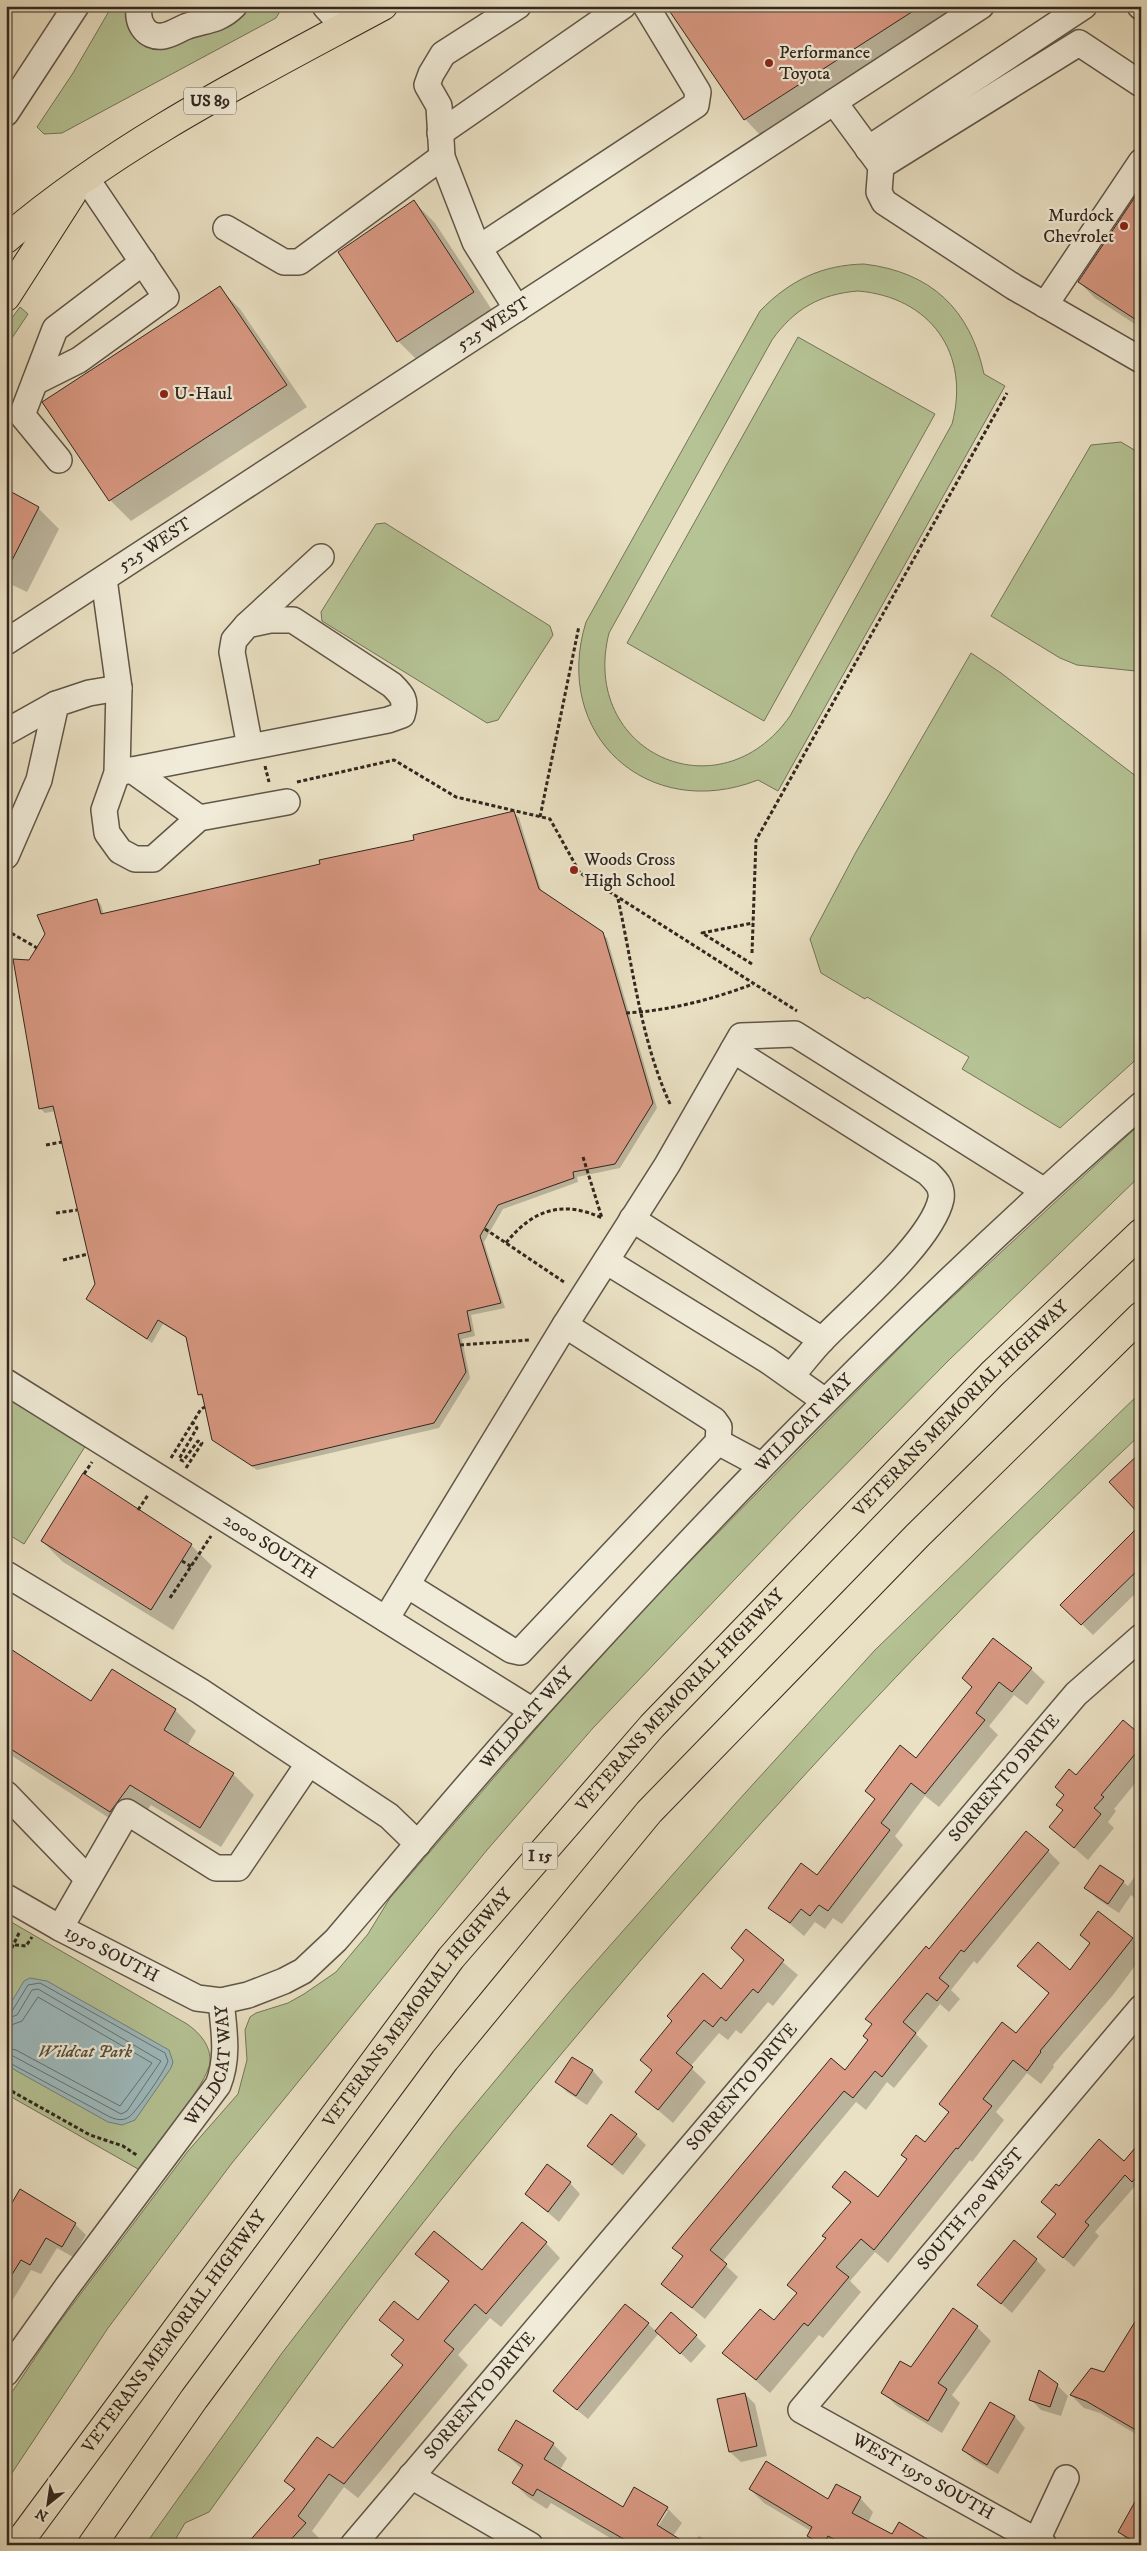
<svg xmlns="http://www.w3.org/2000/svg" width="1147" height="2551" font-family="'IM FELL DW Pica',serif">
  <style>
    .green { fill: #b5c395; stroke: #74755a; fill-rule: evenodd }
    .water { fill: #9dbbbf; stroke: #72807f }
    .shadow { fill: #0003; fill-rule: evenodd }
    .lines { fill: none; stroke-linecap: round; stroke-linejoin: round }
    .shore { stroke: #68716f; stroke-width: 1 }
    .building { fill: #d99983; stroke: #32271f }
    .minor-casing { stroke: #605648; stroke-width: 28 }
    .major-casing { stroke: #32271f; stroke-width: 30 }
    .highway-casing { stroke: #32271f; stroke-width: 30 }
    .path { stroke: #32271f; stroke-width: 3; stroke-dasharray: 4 2.5; stroke-linecap: butt }
    .minor { stroke: #f1ecd9; stroke-width: 25 }
    .major { stroke: #eae1c4; stroke-width: 28 }
    .highway { stroke: #eae1c4; stroke-width: 28 }
    .poi-dot { fill: #8f2418; stroke: #f1ecd9; stroke-width: 2 }
    .labels { text-anchor: middle; dominant-baseline: central; stroke-width: 4.5; stroke-linejoin: round; paint-order: stroke }
    .shield { fill: #f1ecd9; stroke: #6b6257; stroke-width: 1 }
    .shield-label { font-size: 16px; font-weight: bold; fill: #32271f }
    .poi-label { font-size: 18px; fill: #32271f; stroke: #f1ecd9; text-anchor: start }
    .street-label { font-size: 18px; fill: #32271f; stroke: #f1ecd9 }
    .park-label { font-size: 18px; font-style: italic; fill: #534e3c; stroke: #f1ecd9 }
  </style>
  <rect width="100%" height="100%" fill="#eae1c4"/>
  <filter id="stains"><feTurbulence type="fractalNoise" baseFrequency=".004" numOctaves="4"/><feColorMatrix values="0 0 0 0 .2 0 0 0 0 .09 0 0 0 0 .02 0 0 0 .5 -.17"/></filter>
  <radialGradient id="worn" r=".72"><stop offset=".6" stop-color="#630" stop-opacity="0"/><stop offset="1" stop-color="#630" stop-opacity=".3"/></radialGradient>
  <g class="green">
    <path d="M112,6H132L134,29L241,12L247,6H283L276,18L62,133L44,134L37,127L73,73Z"/>
    <path d="M864,264C931,272 970,309 984,374L1005,386L778,791L758,780C648,823 551,735 586,622L760,311C790,280 822,265 864,264ZM858,291C930,297 971,353 952,424L790,716C719,817 579,752 609,633L772,340C794,309 820,294 858,291Z"/>
    <path d="M20,307L28,314L6,347V326Z"/>
    <path d="M798,337L935,414L764,721L627,643Z"/>
    <path d="M1121,442L1141,454V670L1136,671L1077,665L1060,658L991,616L1091,445Z"/>
    <path d="M385,523L550,626L553,635L498,720L487,723L322,621L321,612L376,524Z"/>
    <path d="M971,653L1001,673L1141,780V1055L1060,1128L962,1069L969,1057L867,997L865,999L821,973L810,939L856,852Z"/>
    <path d="M1141,1123V1175L949,1360L799,1512L593,1728L487,1850L232,2163L108,2328L6,2482V2401L55,2328L188,2151L238,2094L247,2060L245,2030L250,2017L256,2013L288,2003L304,1994L336,1972L368,1934L390,1898L549,1714L656,1596L920,1327Z"/>
    <path d="M1141,1392V1434C949,1613 769,1808 600,2008C514,2110 428,2213 348,2320C301,2384 255,2448 209,2512L185,2523L172,2545H145L282,2353L454,2130L569,1992L736,1803L875,1650Z"/>
    <path d="M6,1396L86,1445L24,1544L6,1533Z"/>
    <path d="M6,1919L187,2024C200,2033 211,2046 210,2062C208,2084 153,2148 138,2169L6,2094Z"/>
  </g>
  <path class="water" d="M30,1978L47,1981L169,2050L173,2062L171,2068L135,2120L122,2125L108,2122L6,2065V2011L24,1981Z"/>
  <g class="shadow">
    <path d="M185,6H242L204,26Z"/>
    <path d="M668,6H961L760,135L745,119Z"/>
    <path d="M1141,190V328L1095,298L1079,282Z"/>
    <path d="M414,202L435,223L494,313L419,362L398,341Z"/>
    <path d="M219,288L240,309L307,407L131,521L110,500Z"/>
    <path d="M6,490L38,508L59,529L27,592L6,582Z"/>
    <path d="M514,813L519,818L542,893L607,938L657,1108L620,1168L577,1177L578,1182L503,1209L484,1242L505,1308L471,1315L475,1336L462,1339L470,1378L439,1428L257,1470L213,1439L204,1399L199,1394L188,1339L163,1324L152,1343L87,1299L96,1284L56,1111L45,1113L40,1108L30,961L97,900L101,905L104,915L321,865Z"/>
    <path d="M1141,1525V1588L1093,1635L1062,1605Z"/>
    <path d="M42,1541L191,1545L212,1566L173,1630L63,1562Z"/>
    <path d="M6,1648L91,1703L175,1710L196,1731L187,1746L233,1774L254,1795L221,1847L151,1805L131,1832L6,1752Z"/>
    <path d="M1031,1669L1045,1682L1027,1705L1014,1695L989,1726L998,1735L939,1807L925,1796L895,1836L903,1845L842,1924L833,1918L825,1929L815,1922L804,1936L770,1907L818,1876L876,1800L866,1791L916,1760L973,1688Z"/>
    <path d="M1141,1736V1776L1114,1809L1116,1811L1108,1822L1114,1828L1088,1860L1050,1827L1064,1810L1065,1796L1077,1777Z"/>
    <path d="M1048,1851L1060,1863L977,1964L974,1961L951,1990L960,1999L949,2012L940,2004L916,2034L928,2046L894,2088L887,2082L866,2110L856,2102L722,2262L738,2277L705,2319L663,2284L684,2258L674,2248L845,2072L870,2041L873,2025L867,2019L929,1951Z"/>
    <path d="M1141,1868V1903L1131,1895L1119,1913L1096,1898L1086,1887L1123,1882L1128,1886Z"/>
    <path d="M746,1931L798,1975L773,2006L768,2002L741,2034L736,2030L728,2040L719,2033L690,2067L706,2082L673,2123L637,2092L745,1961L732,1948Z"/>
    <path d="M1081,1935L1132,1939L1141,1948V1958L1113,1995L1053,2065L1054,2067L1041,2084L1027,2073L996,2112L1004,2120L972,2162L970,2160L888,2263L875,2252L850,2281L861,2292L823,2338L819,2335L770,2393L724,2353L774,2322L798,2294L827,2239L851,2204L834,2187L878,2199L949,2113L940,2104L1016,2034L1050,1994L1019,1966L1070,1971L1091,1944Z"/>
    <path d="M6,1945L11,1954L6,1960Z"/>
    <path d="M573,2058L593,2071L603,2082L587,2105L567,2092L557,2082Z"/>
    <path d="M6,2113L10,2116L6,2123Z"/>
    <path d="M636,2135L646,2145L623,2175L588,2146Z"/>
    <path d="M1141,2143V2189L1136,2185L1095,2232L1099,2236L1074,2267L1039,2237L1056,2215L1042,2202L1059,2188L1125,2163Z"/>
    <path d="M570,2183L580,2194L559,2222L526,2194Z"/>
    <path d="M20,2191L75,2224L86,2235L73,2257L57,2248L41,2274L31,2270L6,2311V2216Z"/>
    <path d="M546,2243L560,2258L501,2327L490,2318L458,2355L468,2365L358,2498L344,2487L312,2531L319,2538L313,2545H248L295,2491L286,2481L333,2450L404,2366L393,2355L404,2341L381,2320L418,2322L450,2283L417,2254L482,2272Z"/>
    <path d="M1036,2260L1046,2270L1012,2313L979,2285Z"/>
    <path d="M648,2324L656,2331L696,2336L706,2346L691,2363L659,2333L588,2419L554,2391Z"/>
    <path d="M977,2327L991,2341L952,2395L960,2403L942,2433L897,2406L883,2393L911,2369Z"/>
    <path d="M1141,2336V2437L1100,2413L1084,2408L1071,2395L1105,2374Z"/>
    <path d="M1057,2385L1068,2396L1061,2416L1041,2410L1031,2400Z"/>
    <path d="M745,2394L755,2404L767,2456L741,2462L730,2452Z"/>
    <path d="M991,2403L1015,2417L1025,2428L998,2474L974,2460L963,2450Z"/>
    <path d="M553,2444L567,2458L560,2470L623,2509L635,2489L667,2508L682,2523L673,2536L687,2545H627L614,2537L612,2539L551,2503L547,2509L528,2497L514,2483L522,2469L500,2449ZM665,2511H668L655,2531L653,2530Z"/>
    <path d="M750,2489L828,2500L860,2498L873,2512L868,2523L890,2541L900,2524L937,2545H817L808,2536L811,2531L764,2503Z"/>
    <path d="M1119,2532L1141,2545L1130,2543Z"/>
    <path d="M699,2536L714,2545H693Z"/>
    <path d="M424,2541L430,2545H422Z"/>
  </g>
  <g class="lines">
    <g class="shore">
      <path d="M6,2013L12,2011L28,1985L40,1983L165,2053L168,2061C165,2071 137,2111 129,2117C123,2121 117,2120 110,2117L6,2061"/>
      <path d="M6,2019L17,2015L32,1990L38,1989L161,2061L127,2111L121,2114L13,2056L6,2055"/>
      <path d="M6,2027L22,2021L38,1997L152,2063L120,2106L16,2050L6,2048"/>
    </g>
  </g>
  <g class="building">
    <path d="M666,6H921L744,120Z"/>
    <path d="M1141,188V323L1078,282Z"/>
    <path d="M414,200L474,292L397,342L338,252Z"/>
    <path d="M220,286L287,385L109,501L42,402Z"/>
    <path d="M6,489L39,507L6,572Z"/>
    <path d="M514,811L539,889L603,932L653,1103L615,1164L573,1172L574,1178L498,1205L480,1236L501,1303L467,1311L471,1331L458,1334L466,1372L434,1423L252,1466L212,1440L202,1394L198,1395L186,1337L158,1320L147,1339L86,1299L95,1284L53,1106L39,1109L13,959L29,960L45,934L37,915L97,899L101,914L320,864L319,860L414,840L413,835Z"/>
    <path d="M1141,1452V1516L1109,1482Z"/>
    <path d="M83,1473L192,1544L151,1610L41,1541Z"/>
    <path d="M1141,1524V1567L1081,1625L1060,1605Z"/>
    <path d="M993,1638L1032,1668L1012,1692L999,1682L976,1713L985,1720L925,1794L911,1783L881,1823L890,1830L828,1911L819,1905L810,1916L801,1909L790,1923L768,1908L801,1863L817,1875L875,1799L865,1791L900,1745L916,1758L972,1687L962,1678Z"/>
    <path d="M6,1646L91,1701L112,1669L176,1709L164,1730L234,1773L200,1828L130,1785L110,1812L6,1746Z"/>
    <path d="M1123,1720L1141,1735V1747L1101,1795L1104,1797L1094,1808L1101,1814L1074,1848L1049,1827L1063,1810L1056,1805L1064,1795L1055,1787L1069,1769L1076,1775Z"/>
    <path d="M1026,1831L1049,1850L964,1952L961,1950L939,1978L949,1986L937,2001L927,1993L903,2022L916,2033L882,2077L875,2071L853,2098L844,2091L710,2250L727,2264L692,2308L661,2284L683,2256L672,2248L831,2058L845,2070L868,2040L863,2036L872,2024L865,2019L926,1946L929,1949Z"/>
    <path d="M1100,1865L1124,1881L1108,1904L1084,1888Z"/>
    <path d="M1098,1911L1133,1938L1099,1981L1040,2051L1041,2052L1027,2071L1013,2060L983,2099L992,2106L958,2149L956,2148L874,2250L861,2239L836,2267L849,2277L808,2326L804,2323L756,2380L722,2353L760,2309L774,2320L797,2293L787,2285L826,2238L822,2236L851,2202L832,2187L845,2171L878,2197L907,2159L901,2155L916,2135L925,2142L949,2112L939,2104L1002,2022L1016,2033L1049,1993L1017,1966L1038,1942L1070,1970L1090,1943L1080,1935Z"/>
    <path d="M746,1929L784,1960L758,1993L753,1989L726,2021L721,2017L713,2027L704,2020L676,2053L693,2067L658,2110L635,2092L652,2070L640,2060L672,2021L667,2016L703,1973L721,1989L744,1960L731,1948Z"/>
    <path d="M572,2057L593,2070L576,2096L555,2082Z"/>
    <path d="M611,2114L637,2134L612,2165L587,2146Z"/>
    <path d="M1099,2139L1124,2161L1141,2141V2172L1132,2182L1125,2175L1085,2222L1089,2225L1063,2258L1037,2237L1056,2214L1041,2202L1056,2184L1059,2186Z"/>
    <path d="M547,2164L571,2182L548,2212L525,2194Z"/>
    <path d="M20,2189L76,2223L62,2247L46,2238L30,2265L21,2260L6,2284V2213Z"/>
    <path d="M522,2222L547,2242L486,2314L475,2304L444,2341L454,2349L344,2484L329,2474L298,2516L306,2523L286,2545H246L295,2489L284,2481L317,2437L333,2448L403,2365L391,2355L404,2340L379,2320L394,2301L418,2320L449,2281L415,2254L434,2231L482,2270Z"/>
    <path d="M1014,2240L1037,2259L1001,2304L977,2285Z"/>
    <path d="M625,2304L649,2323L577,2410L553,2391Z"/>
    <path d="M953,2308L978,2326L938,2383L947,2389L928,2421L881,2393L900,2361L911,2367Z"/>
    <path d="M671,2312L697,2335L680,2354L655,2331Z"/>
    <path d="M1141,2312V2433L1086,2401L1070,2395L1091,2368L1104,2372Z"/>
    <path d="M1039,2370L1058,2384L1050,2407L1029,2400Z"/>
    <path d="M745,2393L757,2446L729,2452L717,2399Z"/>
    <path d="M990,2402L1015,2416L987,2465L962,2450Z"/>
    <path d="M516,2420L554,2443L544,2459L623,2507L634,2487L668,2507L657,2525L689,2545H634L537,2489L533,2496L512,2483L523,2465L498,2450Z"/>
    <path d="M766,2461L828,2499L836,2484L861,2497L852,2513L892,2534L899,2522L937,2545H844L828,2536L823,2545L807,2536L812,2527L749,2489Z"/>
    <path d="M1141,2491V2545H1140L1118,2532Z"/>
  </g>
  <g class="lines">
    <defs>
      <g id="minor">
        <path d="M140,6C135,21 146,39 163,36C171,35 178,30 185,27C203,20 218,22 234,6"/>
        <path d="M325,6L344,27"/>
        <path d="M1140,6L1141,7"/>
        <path d="M1141,84L1079,43L881,166L879,192L884,202L1014,287L1141,360"/>
        <path d="M834,102L878,162"/>
        <path d="M6,113L76,6"/>
        <path d="M440,133L623,6"/>
        <path d="M868,149L1084,6"/>
        <path d="M226,228L284,262H299L442,157"/>
        <path d="M479,248L696,105L698,92L646,6"/>
        <path d="M1045,305L1141,162"/>
        <path d="M517,309L475,242L442,157L439,106L427,85L431,74L443,54L518,6"/>
        <path d="M35,382L79,360L166,297L86,178"/>
        <path d="M59,460L22,415L55,329L143,262"/>
        <path d="M104,579L119,688L117,773L104,810L107,833L120,851L135,859H153L199,818L287,802"/>
        <path d="M247,625L321,557"/>
        <path id="s1" d="M6,642L981,6"/>
        <path d="M6,732L56,704"/>
        <path d="M132,770L199,818"/>
        <path d="M117,773L388,720L402,715C407,700 402,695 392,685L293,620H270L247,625L234,640L232,652L250,747"/>
        <path d="M6,856L39,780L56,704L89,693L119,688"/>
        <path d="M733,1050L928,1173C935,1180 943,1187 941,1199C932,1241 854,1307 823,1339C812,1350 802,1364 791,1376"/>
        <path d="M632,1219L822,1340"/>
        <path d="M606,1261L767,1360L825,1401"/>
        <path id="s2" d="M6,1382L533,1711"/>
        <path d="M718,1442L761,1465"/>
        <path d="M6,1574L200,1691L389,1816L418,1844"/>
        <path d="M407,1585L511,1650L520,1652L718,1442L719,1427L714,1420L565,1325"/>
        <path d="M386,1619L565,1325L667,1165L741,1036L795,1034L1043,1190"/>
        <path d="M6,1794L88,1879"/>
        <path id="s3" d="M6,1897L60,1928L197,1998L221,2001L248,1995L284,1981L303,1971L336,1940C401,1864 466,1785 534,1710C726,1498 925,1293 1141,1105"/>
        <path d="M60,1928L127,1812L216,1868H238L309,1763"/>
        <path id="s4" d="M6,2373L67,2287L218,2085C229,2058 224,2030 221,2001"/>
        <path d="M411,2476L530,2545"/>
        <path d="M1037,2540L1066,2478"/>
        <path id="s5" d="M353,2545L1076,1694L1141,1637"/>
        <path id="s6" d="M1044,2545L801,2410L1141,2008"/>
      </g>
      <g id="major">
        <path d="M6,239C118,143 253,76 383,6"/>
        <path d="M6,297L72,194"/>
      </g>
      <g id="highway">
        <path id="s7" d="M17,2545L451,1958L652,1726L992,1374L1141,1233"/>
        <path d="M92,2545L194,2399L445,2060L649,1812L917,1536L1141,1316"/>
      </g>
    </defs>
    <use href="#minor" class="minor-casing"/>
    <use href="#major" class="major-casing"/>
    <use href="#highway" class="highway-casing"/>
    <g class="path">
      <path d="M265,766L269,782"/>
      <path d="M297,782L394,760L456,797L550,819L580,873L797,1011"/>
      <path d="M540,817L579,626"/>
      <path d="M618,899C633,967 641,1042 671,1106"/>
      <path d="M6,930L37,948"/>
      <path d="M752,953L756,840L1007,393"/>
      <path d="M752,964L702,933L753,923"/>
      <path d="M626,1013C668,1011 714,999 753,984"/>
      <path d="M46,1145L62,1142"/>
      <path d="M583,1157L602,1218"/>
      <path d="M56,1213L77,1210"/>
      <path d="M485,1229L564,1282"/>
      <path d="M506,1243C533,1209 563,1200 602,1218"/>
      <path d="M63,1260L88,1254"/>
      <path d="M460,1345L529,1340"/>
      <path d="M171,1458L201,1409L205,1407"/>
      <path d="M186,1468L202,1443L198,1441L183,1461L179,1459L197,1428L193,1423"/>
      <path d="M84,1474L92,1462"/>
      <path d="M138,1510L148,1495"/>
      <path d="M182,1561L192,1567"/>
      <path d="M170,1598L211,1536"/>
      <path d="M15,1945L26,1946L32,1937"/>
      <path d="M6,1960L20,1931"/>
      <path d="M6,2088L90,2135L123,2146L138,2156"/>
    </g>
    <use href="#minor" class="minor"/>
    <use href="#major" class="major"/>
    <use href="#highway" class="highway"/>
  </g>
  <g class="poi-dot">
    <circle cx="769" cy="63" r="5"/>
    <circle cx="1124" cy="226" r="5"/>
    <circle cx="164" cy="394" r="5"/>
    <circle cx="574" cy="870" r="5"/>
  </g>
  <g class="labels">
    <g class="shield">
      <rect x="184" y="87.5" width="52" height="27" rx="4"/>
      <rect x="522.5" y="1842.5" width="35" height="27" rx="4"/>
    </g>
    <g class="shield-label">
      <text x="210" y="101">US 89</text>
      <text x="540" y="1856">I 15</text>
    </g>
    <g class="poi-label">
      <text x="779" y="53">Performance<tspan x="779" dy="21">Toyota</tspan></text>
      <text x="1114" y="216" text-anchor="end">Murdock<tspan x="1114" dy="21">Chevrolet</tspan></text>
      <text x="174" y="394">U-Haul</text>
      <text x="584" y="860">Woods Cross<tspan x="584" dy="21">High School</tspan></text>
    </g>
    <g class="street-label">
      <text stroke="none"><textPath href="#s1" startOffset="582">525 WEST</textPath></text>
      <text stroke="none"><textPath href="#s1" startOffset="178">525 WEST</textPath></text>
      <text stroke="none"><textPath href="#s7" startOffset="1480">VETERANS MEMORIAL HIGHWAY</textPath></text>
      <text stroke="none"><textPath href="#s3" startOffset="1071">WILDCAT WAY</textPath></text>
      <text stroke="none"><textPath href="#s2" startOffset="311">2000 SOUTH</textPath></text>
      <text stroke="none"><textPath href="#s7" startOffset="1075">VETERANS MEMORIAL HIGHWAY</textPath></text>
      <text stroke="none"><textPath href="#s3" startOffset="666">WILDCAT WAY</textPath></text>
      <text stroke="none"><textPath href="#s5" startOffset="1006">SORRENTO DRIVE</textPath></text>
      <text stroke="none"><textPath href="#s3" startOffset="120">1950 SOUTH</textPath></text>
      <text stroke="none"><textPath href="#s7" startOffset="670">VETERANS MEMORIAL HIGHWAY</textPath></text>
      <text stroke="none"><textPath href="#s4" startOffset="374">WILDCAT WAY</textPath></text>
      <text stroke="none"><textPath href="#s5" startOffset="601">SORRENTO DRIVE</textPath></text>
      <text stroke="none"><textPath href="#s6" startOffset="541">SOUTH 700 WEST</textPath></text>
      <text stroke="none"><textPath href="#s7" startOffset="265">VETERANS MEMORIAL HIGHWAY</textPath></text>
      <text stroke="none"><textPath href="#s5" startOffset="196">SORRENTO DRIVE</textPath></text>
      <text transform="translate(923 2477) rotate(29)">WEST 1950 SOUTH</text>
    </g>
    <g class="park-label">
      <text x="85" y="2052">Wildcat Park</text>
    </g>
  </g>
  <rect width="1147" height="2551" fill="none" stroke="#eae1c4" stroke-width="25"/>
  <rect x="8" y="8" width="1132" height="2536" fill="none" stroke="#32271f" stroke-width="2.5"/>
  <rect x="12" y="12" width="1122" height="2526" fill="none" stroke="#32271f"/>
  <g transform="translate(48 2504) rotate(210)" stroke="#f1ecd9" stroke-width="4" paint-order="stroke">
  <path d="M0-4L9 19L0 12L-9 19Z" fill="#32271f"/>
  <text y="-8" font-size="14" font-weight="bold" text-anchor="middle" fill="#32271f">N</text>
  </g>
  <rect width="100%" height="100%" filter="url(#stains)"/>
  <rect width="100%" height="100%" fill="url(#worn)"/>
</svg>
